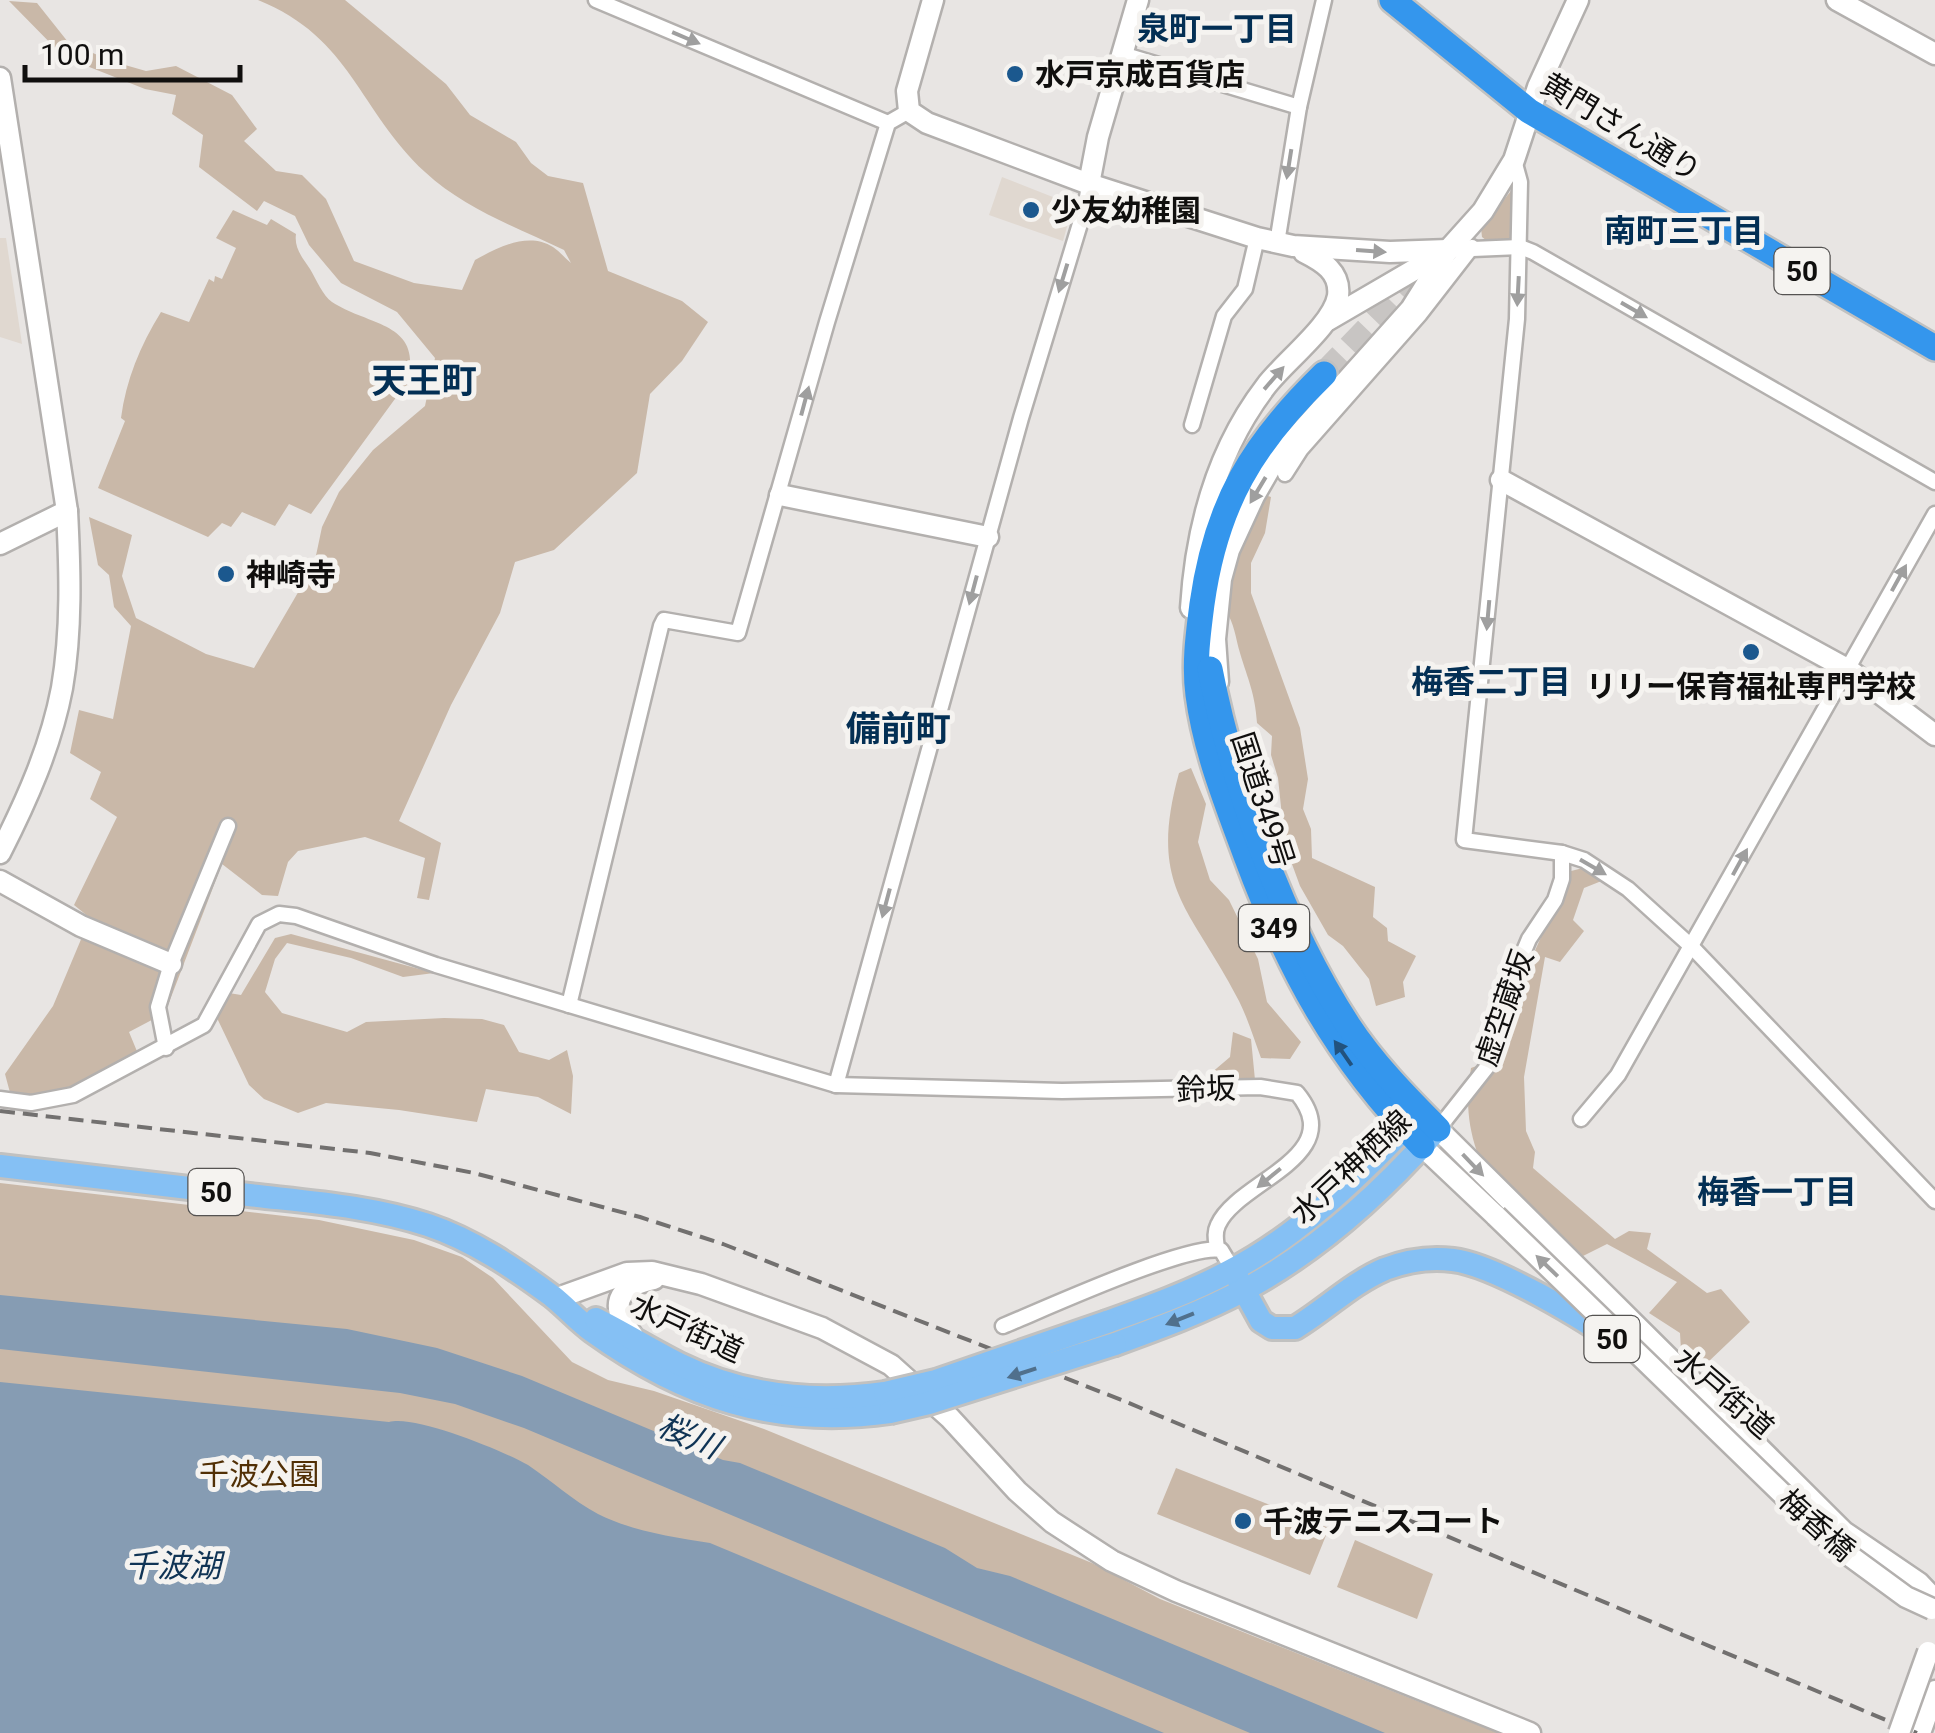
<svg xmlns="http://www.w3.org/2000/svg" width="1935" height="1733" font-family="Roboto,'Noto Sans JP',sans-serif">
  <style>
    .built { fill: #e0d8d0 }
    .green { fill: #c9b8a8 }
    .water { fill: #869cb3 }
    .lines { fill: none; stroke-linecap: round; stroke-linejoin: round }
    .highway-tunnel { stroke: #c8c5c3; stroke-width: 25; stroke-dasharray: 25 12; stroke-linecap: butt }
    .street-casing { stroke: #b3b0ae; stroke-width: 19 }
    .secondary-casing { stroke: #b3b0ae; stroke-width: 25 }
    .primary-casing { stroke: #c1c1c0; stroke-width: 28 }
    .highway-casing { stroke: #c1c1c0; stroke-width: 30 }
    .street { stroke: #fff; stroke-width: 14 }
    .secondary { stroke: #fff; stroke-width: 20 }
    .primary { stroke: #85c0f4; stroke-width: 22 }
    .highway { stroke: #3496ed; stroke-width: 25 }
    .rail { stroke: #72706f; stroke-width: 4; stroke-dasharray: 15 8; stroke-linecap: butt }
    .secondary-bridge-casing { stroke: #b3b0ae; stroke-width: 25; stroke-linecap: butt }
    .primary-bridge-casing { stroke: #c1c1c0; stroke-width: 28; stroke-linecap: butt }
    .secondary-bridge { stroke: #fff; stroke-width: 20 }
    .primary-bridge { stroke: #85c0f4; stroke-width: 22 }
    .oneway { fill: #9f9f9f }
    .oneway2 { fill: #22527e }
    .oneway3 { fill: #50708c }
    .poi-dot { fill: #1b588e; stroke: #f5f3f0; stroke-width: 4 }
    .labels { text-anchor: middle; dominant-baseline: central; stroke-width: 10; stroke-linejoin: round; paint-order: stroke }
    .shield { fill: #f5f3f0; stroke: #555352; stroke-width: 2.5 }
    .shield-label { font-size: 28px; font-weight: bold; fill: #100f0e }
    .poi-label { font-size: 30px; font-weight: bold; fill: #100f0e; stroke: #f5f3f0; text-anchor: start }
    .street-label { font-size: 30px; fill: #100f0e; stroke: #f5f3f0 }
    .park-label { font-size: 30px; fill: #512f05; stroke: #f5f3f0 }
    .neighbourhood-label { font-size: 32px; font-weight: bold; fill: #032f54; stroke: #f5f3f0 }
    .water-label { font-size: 32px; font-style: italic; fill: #103455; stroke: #f5f3f0 }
    .quarter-label { font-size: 35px; font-weight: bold; fill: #032f54; stroke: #f5f3f0 }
  </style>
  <rect width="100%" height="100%" fill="#e8e5e3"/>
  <g class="built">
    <path d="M1002,177L1073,205L1063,241L989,215Z"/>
    <path d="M0,238H6L22,344L0,337Z"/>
  </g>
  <g class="green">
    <path d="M258,0H345L446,84L470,115L516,142L531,163L548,176L583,183L608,271L682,301L708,322L682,361L650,394L637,473L554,550L515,562L500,613L451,705L399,821L441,843L429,900L417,898L425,858L365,837L298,851L288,862L278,896L262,895L222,864L165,1013L129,1032L141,1061L73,1095L12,1100L5,1074L53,1006L90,918L74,905L117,817L90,799L101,772L70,753L79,710L113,719L131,626L114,607L109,575L98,565L89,517L132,535L122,576L136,618L206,654L254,668L314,565L322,527L339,492L373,450L425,406L435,358L397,312L341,283L309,245L295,216L264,201L257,211L199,167L203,135L172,114L176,95L145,89L64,57L9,1L37,3L68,42L111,61L146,71L176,66L232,95L257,129L244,141L276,171L302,175L326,199L354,261L414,283L462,290L475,260C497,248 528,231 553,247C559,251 565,258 571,263L564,250C516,227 465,209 425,172C358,110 352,38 258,0Z"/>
    <path d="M1515,186V239L1487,241L1482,237L1481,228Z"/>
    <path d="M233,210L267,225L271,219L296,234C294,248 302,257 310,269C316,279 323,296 332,302C372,328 428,321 405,391L400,392L311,514L289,504L275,526L242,512L231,527L222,523L208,537L98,488L125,421L121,418C126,380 140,346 161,312L189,322L209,279L214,282L215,276L222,279L236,248L216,238Z"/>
    <path d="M1262,494L1271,497L1265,533L1251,563V593L1300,728L1308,779L1303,809L1311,829L1312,858L1375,887L1373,917L1387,928L1388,941L1416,956L1403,982L1405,997L1376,1006L1369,979L1343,946L1328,935L1300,886L1285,845L1278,778L1271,755L1272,736L1257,723C1255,693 1248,680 1240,653C1235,636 1235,625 1225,609L1230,570Z"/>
    <path d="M1191,768L1206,804L1198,842L1210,880L1229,900L1258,959L1267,1002L1301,1042L1290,1059L1261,1058C1254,1039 1248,1019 1239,1001C1191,907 1147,889 1179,773Z"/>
    <path d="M1587,867L1604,880L1584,888L1573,920L1584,931L1560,962L1545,957L1524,1077L1526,1131L1535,1152L1533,1168L1615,1239L1629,1231L1651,1233L1647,1249L1707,1293L1721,1289L1750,1322L1706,1364L1681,1350L1680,1333L1649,1313L1677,1282L1607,1244L1583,1256L1477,1152C1467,1122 1466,1098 1471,1068L1493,1060L1503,1021L1571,871Z"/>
    <path d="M291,934L434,973L403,977L351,958L287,943L275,959L265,992L282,1013L347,1032L366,1022L444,1018L482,1019L504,1025L519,1052L549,1060L567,1050L573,1076L571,1114L538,1097L486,1089L477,1122L399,1110L326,1103L298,1113L264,1099L249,1085L217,1018L229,993L241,995L275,938Z"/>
    <path d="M1233,1032L1251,1039L1255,1080L1212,1081L1210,1074L1230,1057Z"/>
    <path d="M0,1183L319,1220L414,1240L462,1257L493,1278L572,1362L608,1380L654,1391L764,1429L1092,1563L1160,1599L1498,1733H0Z"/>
    <path d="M1176,1468L1329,1528L1310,1575L1157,1514Z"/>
    <path d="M1355,1540L1433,1574L1417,1619L1337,1587Z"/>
  </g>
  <g class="water">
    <path d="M0,1295L347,1329L437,1348L522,1376L723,1460L740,1463L945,1548L977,1568L1010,1576L1385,1733H1250L524,1428L455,1404L400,1393L0,1349Z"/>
    <path d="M0,1382L389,1422C414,1414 504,1451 528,1465C552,1481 572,1500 598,1514C632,1531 672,1537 710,1543L1164,1733H0Z"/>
  </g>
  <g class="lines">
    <path class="highway-tunnel" d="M1324,374L1434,260"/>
    <defs>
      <g id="street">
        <path d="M596,0L888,123"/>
        <path d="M1122,54L1299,107"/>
        <path d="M1514,160L1520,182L1517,319L1464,840L1562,853L1584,860L1628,889L1692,947L1935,1201"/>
        <path d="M1277,243L1299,107L1324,0"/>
        <path d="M1449,250L1520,247L1533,252L1935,482"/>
        <path d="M1192,425L1224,316L1245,289L1257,238"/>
        <path d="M1285,474L1301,449L1420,314L1472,247"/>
        <path d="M569,1005L661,626L664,620L738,633L827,322L888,123L909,111"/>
        <path d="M166,1048L158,1007L171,964L228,826"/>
        <path d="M836,1085L1021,418L1086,204L1089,184"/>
        <path d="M0,1099L31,1103L73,1095L204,1025L259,924L279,914L296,916L436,965L836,1085L1062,1091L1260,1087L1297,1093C1350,1157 1237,1181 1218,1225C1214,1233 1216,1240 1217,1248"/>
        <path d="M1581,1119L1618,1075L1935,514"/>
        <path d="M1438,1129L1487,1067L1489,1034L1529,939L1555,900L1562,879V853"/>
        <path d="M1003,1326C1042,1310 1188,1243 1221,1250L1233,1270"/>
      </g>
      <g id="secondary">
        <path d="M933,0L907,91L909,111L927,123L1089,184L1257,238L1293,246L1390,252L1448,250"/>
        <path d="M1837,0L1935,54"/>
        <path d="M0,78L67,511C70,569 72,630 62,688C51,746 27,800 0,853"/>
        <path d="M1089,184L1098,137L1138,0"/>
        <path d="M1328,320L1448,250L1483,211L1514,160L1538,87L1578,0"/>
        <path d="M1501,480L1849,670L1935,735"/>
        <path d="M780,495L988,537"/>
        <path d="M0,544L67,511"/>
        <path d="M1191,608C1196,528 1216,451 1266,386C1284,362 1333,325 1338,296C1341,272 1322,261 1304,252"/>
        <path d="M1218,682L1215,639L1221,579L1229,550L1254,496L1273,463L1411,309L1448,250"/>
        <path d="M0,881L81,926L171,964"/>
        <path d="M1438,1129L1844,1532L1919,1583L1935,1600"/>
        <path d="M1422,1146L1496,1216"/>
        <path d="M555,1299L627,1273L652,1272L701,1284L822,1328L891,1365L950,1418L1017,1491L1052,1522L1112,1561L1176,1591L1530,1733"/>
        <path d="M633,1336C609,1306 615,1287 654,1279"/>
        <path d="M1920,1733L1935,1691"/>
      </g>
      <g id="primary">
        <path d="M0,1166C83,1176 166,1186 249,1195C309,1202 370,1206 428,1225C473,1240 514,1268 552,1296C566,1307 578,1321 592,1331C685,1398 776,1428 890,1412"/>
        <path d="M1233,1270L1261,1321L1272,1328H1295C1325,1310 1352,1283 1385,1269C1406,1261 1430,1257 1453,1260C1495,1265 1587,1320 1623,1347"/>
        <path d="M596,1319C624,1333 651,1350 679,1364C744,1396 814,1403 885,1393"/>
        <path d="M1107,1322C1149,1307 1191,1292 1230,1271C1296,1237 1354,1181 1405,1128H1421"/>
        <path d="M1115,1344C1159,1328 1203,1312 1244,1290C1315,1252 1380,1194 1433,1134"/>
      </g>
      <g id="highway">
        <path d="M1392,0L1529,111L1935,348"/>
        <path d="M1324,374C1252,444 1216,504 1202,604C1198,635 1194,664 1198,695C1205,750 1227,804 1246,856C1288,969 1337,1059 1422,1146"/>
        <path d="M1210,669C1232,783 1284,927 1348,1025C1373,1063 1405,1096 1438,1129"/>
      </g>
    </defs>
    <use href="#street" class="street-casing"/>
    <use href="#secondary" class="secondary-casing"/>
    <use href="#primary" class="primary-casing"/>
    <use href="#highway" class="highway-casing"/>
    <use href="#street" class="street"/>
    <use href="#secondary" class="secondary"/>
    <use href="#primary" class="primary"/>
    <use href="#highway" class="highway"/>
    <path class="rail" d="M0,1111L370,1153L474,1173L640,1217L723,1244L1124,1401L1917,1733"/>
    <defs>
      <g id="secondary-bridge">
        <path d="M1496,1216L1835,1545L1906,1597L1932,1609"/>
        <path d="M1899,1733L1928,1652"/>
      </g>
      <g id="primary-bridge">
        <path d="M885,1393L936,1381L1107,1322"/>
        <path d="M890,1412L929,1403L1115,1344"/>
      </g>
    </defs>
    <use href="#secondary-bridge" class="secondary-bridge-casing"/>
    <use href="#primary-bridge" class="primary-bridge-casing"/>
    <use href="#secondary-bridge" class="secondary-bridge"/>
    <use href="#primary-bridge" class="primary-bridge"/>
  </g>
  <defs><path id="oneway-solid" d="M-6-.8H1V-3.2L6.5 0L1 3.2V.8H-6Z" transform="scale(2.5)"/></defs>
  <g class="oneway">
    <use href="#oneway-solid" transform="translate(686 38) rotate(23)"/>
    <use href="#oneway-solid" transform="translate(1289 164) rotate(99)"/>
    <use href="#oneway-solid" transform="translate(1371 251) rotate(4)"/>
    <use href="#oneway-solid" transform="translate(1063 278) rotate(107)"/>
    <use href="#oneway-solid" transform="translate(1518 291) rotate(93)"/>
    <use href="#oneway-solid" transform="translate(1634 310) rotate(30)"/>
    <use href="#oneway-solid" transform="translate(1274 378) rotate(-49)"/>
    <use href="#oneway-solid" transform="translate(805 401) rotate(-75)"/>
    <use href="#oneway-solid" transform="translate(1258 490) rotate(121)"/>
    <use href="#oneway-solid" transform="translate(1899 578) rotate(-61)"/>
    <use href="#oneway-solid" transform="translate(973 590) rotate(105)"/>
    <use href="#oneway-solid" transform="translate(1488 615) rotate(95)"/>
    <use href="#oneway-solid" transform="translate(1740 862) rotate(-61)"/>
    <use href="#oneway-solid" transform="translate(1593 867) rotate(30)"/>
    <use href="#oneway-solid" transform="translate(886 903) rotate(105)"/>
    <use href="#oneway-solid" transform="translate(1473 1165) rotate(46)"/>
    <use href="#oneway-solid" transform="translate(1269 1178) rotate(141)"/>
    <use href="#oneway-solid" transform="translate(1547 1266) rotate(-136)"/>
  </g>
  <use class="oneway2" href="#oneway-solid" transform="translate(1343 1053) rotate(-125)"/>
  <g class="oneway3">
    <use href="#oneway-solid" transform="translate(1180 1319) rotate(158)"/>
    <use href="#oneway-solid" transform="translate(1022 1373) rotate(162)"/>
  </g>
  <g class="poi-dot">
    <circle cx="1015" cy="74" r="10"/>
    <circle cx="1031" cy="210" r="10"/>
    <circle cx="226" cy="574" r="10"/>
    <circle cx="1751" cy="652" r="10"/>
    <circle cx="1243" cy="1521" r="10"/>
  </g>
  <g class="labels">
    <g class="shield">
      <rect x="1774.5" y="248" width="55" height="46" rx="8"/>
      <rect x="1239" y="905" width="70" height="46" rx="8"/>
      <rect x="188.5" y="1169" width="55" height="46" rx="8"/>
      <rect x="1584.5" y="1316" width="55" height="46" rx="8"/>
    </g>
    <g class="shield-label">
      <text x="1802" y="271">50</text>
      <text x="1274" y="928">349</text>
      <text x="216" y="1192">50</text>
      <text x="1612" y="1339">50</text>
    </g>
    <g class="poi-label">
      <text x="1035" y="74">水戸京成百貨店</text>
      <text x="1051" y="210">少友幼稚園</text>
      <text x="246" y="574">神崎寺</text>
      <text x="1751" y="686" text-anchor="middle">リリー保育福祉専門学校</text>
      <text x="1263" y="1521">千波テニスコート</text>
    </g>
    <g class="street-label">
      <text transform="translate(1621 127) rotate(31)">黄門さん通り</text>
      <text transform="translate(1263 800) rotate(72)">国道349号</text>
      <text transform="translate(1504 1008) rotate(-71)">虚空蔵坂</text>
      <text transform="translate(1206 1089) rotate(-2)">鈴坂</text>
      <text transform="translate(1351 1167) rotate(-43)">水戸神栖線</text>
      <text transform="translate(687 1328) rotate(25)">水戸街道</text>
      <text transform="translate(1724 1393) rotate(41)">水戸街道</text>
      <text transform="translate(1817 1525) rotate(42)">梅香橋</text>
    </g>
    <g class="park-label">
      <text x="259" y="1474">千波公園</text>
    </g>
    <g class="neighbourhood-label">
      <text x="1217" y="29">泉町一丁目</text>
      <text x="1684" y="231">南町三丁目</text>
      <text x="1491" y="682">梅香二丁目</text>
      <text x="1777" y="1192">梅香一丁目</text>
    </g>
    <g class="water-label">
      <text transform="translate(689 1436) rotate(23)">桜川</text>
      <text x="173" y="1566">千波湖</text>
    </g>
    <g class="quarter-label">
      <text x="424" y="381">天王町</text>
      <text x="898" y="729">備前町</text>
    </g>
  </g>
  <path d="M25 65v15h215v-15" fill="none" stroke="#100f0e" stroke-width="5"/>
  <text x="40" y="65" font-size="30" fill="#100f0e" stroke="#f5f3f0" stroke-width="8" paint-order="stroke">100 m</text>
</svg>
